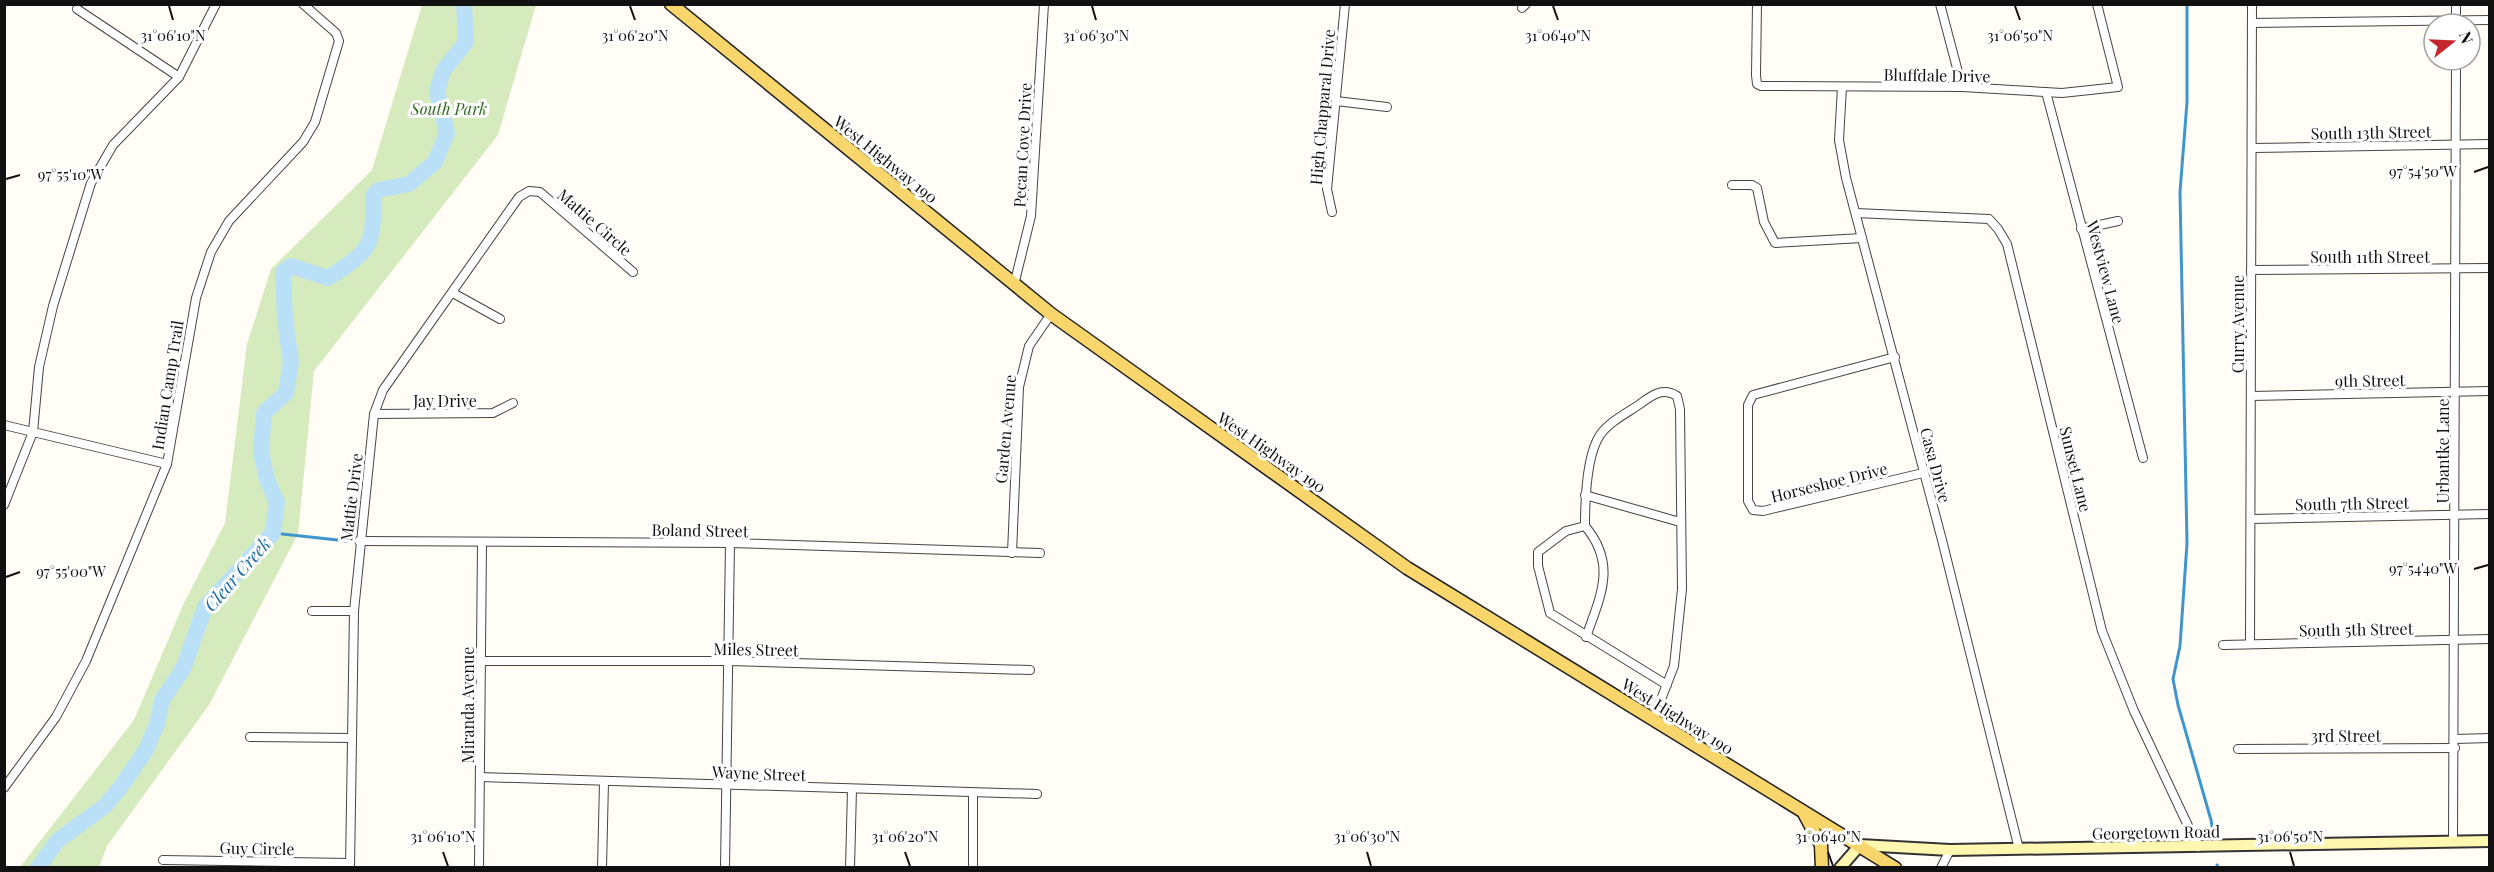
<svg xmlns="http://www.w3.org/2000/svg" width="2494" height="872" font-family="'Playfair Display',serif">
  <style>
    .green { fill: #d5ebbd }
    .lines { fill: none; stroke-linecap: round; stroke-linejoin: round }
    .stream { stroke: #3f96cf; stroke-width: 3 }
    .river { stroke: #b9e0f7; stroke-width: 16 }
    .street-casing { stroke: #444; stroke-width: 10 }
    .secondary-casing { stroke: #333; stroke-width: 14 }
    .primary-casing { stroke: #222; stroke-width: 15 }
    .street { stroke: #fff; stroke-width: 8 }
    .secondary { stroke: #fff6b0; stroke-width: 10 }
    .primary { stroke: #f9d66b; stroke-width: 12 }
    .ticks { fill: none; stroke: #111; stroke-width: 2 }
    .labels { text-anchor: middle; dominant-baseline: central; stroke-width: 6; stroke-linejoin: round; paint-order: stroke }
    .street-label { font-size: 16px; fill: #111; stroke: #fff }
    .park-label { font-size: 16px; font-style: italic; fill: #2f6b1f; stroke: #fff }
    .water-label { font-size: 18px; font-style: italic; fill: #1768a6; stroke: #fff }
    .ticks-label { font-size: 15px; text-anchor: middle; fill: #111; stroke: #fff; stroke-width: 6; stroke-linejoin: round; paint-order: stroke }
  </style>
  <rect width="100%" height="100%" fill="#fffdf5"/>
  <path class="green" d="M422,5H536L498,135L314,371L298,534L209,705L107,846L99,867H20L134,720L183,605L225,523L247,344L271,269L372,170Z"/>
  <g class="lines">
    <g class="stream">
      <path d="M2187,4V102L2180,192L2187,543L2180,646L2173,679L2178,705L2211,820L2214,838"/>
      <path d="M273,533L347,541"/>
      <path d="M2217,865L2218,868"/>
    </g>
    <path class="river" d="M38,868L57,841L105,806L120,788L146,750L157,724L162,700L183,669L205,607L273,533L277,502L267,480L261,452L264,413L286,393L291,362L285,320L283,272L291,266L328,278C374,248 372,248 374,194L379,190L409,184L435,162L447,133L437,92L443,71L466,42L464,4"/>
    <defs>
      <g id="street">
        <path d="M1757,4L1756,75L1757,84L1761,86L1962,87L2062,93L2118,87L2097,4"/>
        <path d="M1940,4L1962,87"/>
        <path d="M2456,4V24"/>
        <path d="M1522,8L1526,4"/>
        <path d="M77,9L179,77"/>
        <path d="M2252,23L2490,20"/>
        <path d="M1842,87L1839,140L1846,178L1942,540L2019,849"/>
        <path d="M2046,92L2143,458"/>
        <path d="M1336,101L1387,107"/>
        <path d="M2253,148L2490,144"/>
        <path d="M1732,185H1752L1757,188L1764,222L1775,243L1862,238"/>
        <path d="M1332,212L1327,189L1345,4"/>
        <path d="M1856,213L1989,219L1998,229L2007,244L2102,631L2134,711L2198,847"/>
        <path d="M2081,229L2118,221"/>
        <path d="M2251,270L2490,268"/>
        <path d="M1014,285L1031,216L1044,4"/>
        <path d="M453,293L500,319"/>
        <path d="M1895,357L1753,395L1748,405V501L1753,510L1763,511L1923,473"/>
        <path d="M2251,396L2490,391"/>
        <path d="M374,414L493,413L513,403"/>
        <path d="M4,425L167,464"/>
        <path d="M1585,495L1680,522"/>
        <path d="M4,505L33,432L39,367L53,306L91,183L113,145L179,77L216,4"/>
        <path d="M2251,519L2490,514"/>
        <path d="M1585,526L1566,531L1538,552V566L1550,613L1667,685"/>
        <path d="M359,541L730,543L1040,553"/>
        <path d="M1012,553L1019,387L1029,346L1051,314"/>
        <path d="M312,611H354"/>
        <path d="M1586,637C1601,595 1617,564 1585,526C1585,501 1586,456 1600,435C1609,422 1627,413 1640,404C1652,395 1663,387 1677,396L1680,409L1682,589L1674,666L1653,720"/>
        <path d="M2250,644L2252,4"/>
        <path d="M2223,645L2490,639"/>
        <path d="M481,661H729L1030,670"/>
        <path d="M250,737L351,738"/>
        <path d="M2454,739L2490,738"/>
        <path d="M2238,749L2455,748"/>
        <path d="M480,777L1037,794"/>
        <path d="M4,788L56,717L86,661L167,464L196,298L211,252L229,221L303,142L315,122L339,41L336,33L303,4"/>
        <path d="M973,793V868"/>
        <path d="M2453,842L2456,60"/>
        <path d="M163,860L350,863"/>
        <path d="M350,868L354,611L374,414L383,390L519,197L529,191L540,192L633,272"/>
        <path d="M479,868L482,543"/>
        <path d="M602,868L604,782"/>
        <path d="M725,868L730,543"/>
        <path d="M850,868L852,789"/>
        <path d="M1941,868L1950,850"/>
      </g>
      <path id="secondary" d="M1840,868L1860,845L1950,850L2490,841"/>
      <g id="primary">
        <path d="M671,4L1051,314L1407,568L1895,868"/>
        <path d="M1805,815L1821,845L1822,868"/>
      </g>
    </defs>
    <use href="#street" class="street-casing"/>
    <use href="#secondary" class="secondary-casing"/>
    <use href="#primary" class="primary-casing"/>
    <use href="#street" class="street"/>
    <use href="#secondary" class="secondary"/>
    <use href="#primary" class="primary"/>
  </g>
  <path class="ticks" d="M169,6L173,20M630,6L635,20M1092,6L1096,20M1553,6L1558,20M2015,6L2020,20M2474,172L2488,167M6,179L20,175M2474,569L2488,565M6,577L20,572M443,852L448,866M905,852L910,866M1367,852L1371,866M1828,852L1833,866M2290,852L2294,866"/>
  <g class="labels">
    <g class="street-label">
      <text transform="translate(1937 75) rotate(1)">Bluffdale Drive</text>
      <text transform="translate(1322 107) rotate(-85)">High Chapparal Drive</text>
      <text transform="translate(2371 132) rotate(-1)">South 13th Street</text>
      <text transform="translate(1022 145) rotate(-87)">Pecan Cove Drive</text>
      <text transform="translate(886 159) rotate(39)">West Highway 190</text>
      <text transform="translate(595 222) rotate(41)">Mattie Circle</text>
      <text x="2370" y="256">South 11th Street</text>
      <text transform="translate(2106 272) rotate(75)">Westview Lane</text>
      <text transform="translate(2237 324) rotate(-90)">Curry Avenue</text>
      <text transform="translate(2370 380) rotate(-1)">9th Street</text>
      <text transform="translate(167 385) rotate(-81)">Indian Camp Trail</text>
      <text x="445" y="400">Jay Drive</text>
      <text transform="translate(1005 429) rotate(-85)">Garden Avenue</text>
      <text transform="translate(2442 451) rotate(-90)">Urbantke Lane</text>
      <text transform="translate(1272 452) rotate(35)">West Highway 190</text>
      <text transform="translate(1936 465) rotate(75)">Casa Drive</text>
      <text transform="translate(2076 469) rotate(76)">Sunset Lane</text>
      <text transform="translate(1829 482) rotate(-14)">Horseshoe Drive</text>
      <text transform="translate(351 497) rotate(-83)">Mattie Drive</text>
      <text transform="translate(2352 503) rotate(-1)">South 7th Street</text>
      <text transform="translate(700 530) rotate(1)">Boland Street</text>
      <text transform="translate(2356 629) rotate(-1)">South 5th Street</text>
      <text transform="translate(756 649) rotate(1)">Miles Street</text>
      <text transform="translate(467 705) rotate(-90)">Miranda Avenue</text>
      <text transform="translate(1678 716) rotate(32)">West Highway 190</text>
      <text x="2346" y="735">3rd Street</text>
      <text transform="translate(759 773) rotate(2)">Wayne Street</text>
      <text transform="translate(2156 832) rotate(-1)">Georgetown Road</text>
      <text transform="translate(257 848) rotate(1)">Guy Circle</text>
    </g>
    <g class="park-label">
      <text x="449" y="108">South Park</text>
    </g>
    <g class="water-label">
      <text transform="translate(237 574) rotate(-49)">Clear Creek</text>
    </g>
  </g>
  <g class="ticks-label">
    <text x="173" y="41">31°06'10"N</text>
    <text x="635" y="41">31°06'20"N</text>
    <text x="1096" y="41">31°06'30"N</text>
    <text x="1558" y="41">31°06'40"N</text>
    <text x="2020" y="41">31°06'50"N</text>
    <text x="2423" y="177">97°54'50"W</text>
    <text x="71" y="180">97°55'10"W</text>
    <text x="2423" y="574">97°54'40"W</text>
    <text x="71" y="577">97°55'00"W</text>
    <text x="1828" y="842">31°06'40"N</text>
    <text x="2290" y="842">31°06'50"N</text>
    <text x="443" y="842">31°06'10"N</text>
    <text x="905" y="842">31°06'20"N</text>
    <text x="1367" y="842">31°06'30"N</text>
  </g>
  <rect width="2494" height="872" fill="none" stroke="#111111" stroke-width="12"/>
  <g transform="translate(2452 42) rotate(72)"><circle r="28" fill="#ffffff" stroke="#a0a0a0" stroke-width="1.5"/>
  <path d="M0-4.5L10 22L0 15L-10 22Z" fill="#c4262e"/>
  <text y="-9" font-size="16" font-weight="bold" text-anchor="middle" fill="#111111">N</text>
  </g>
</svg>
